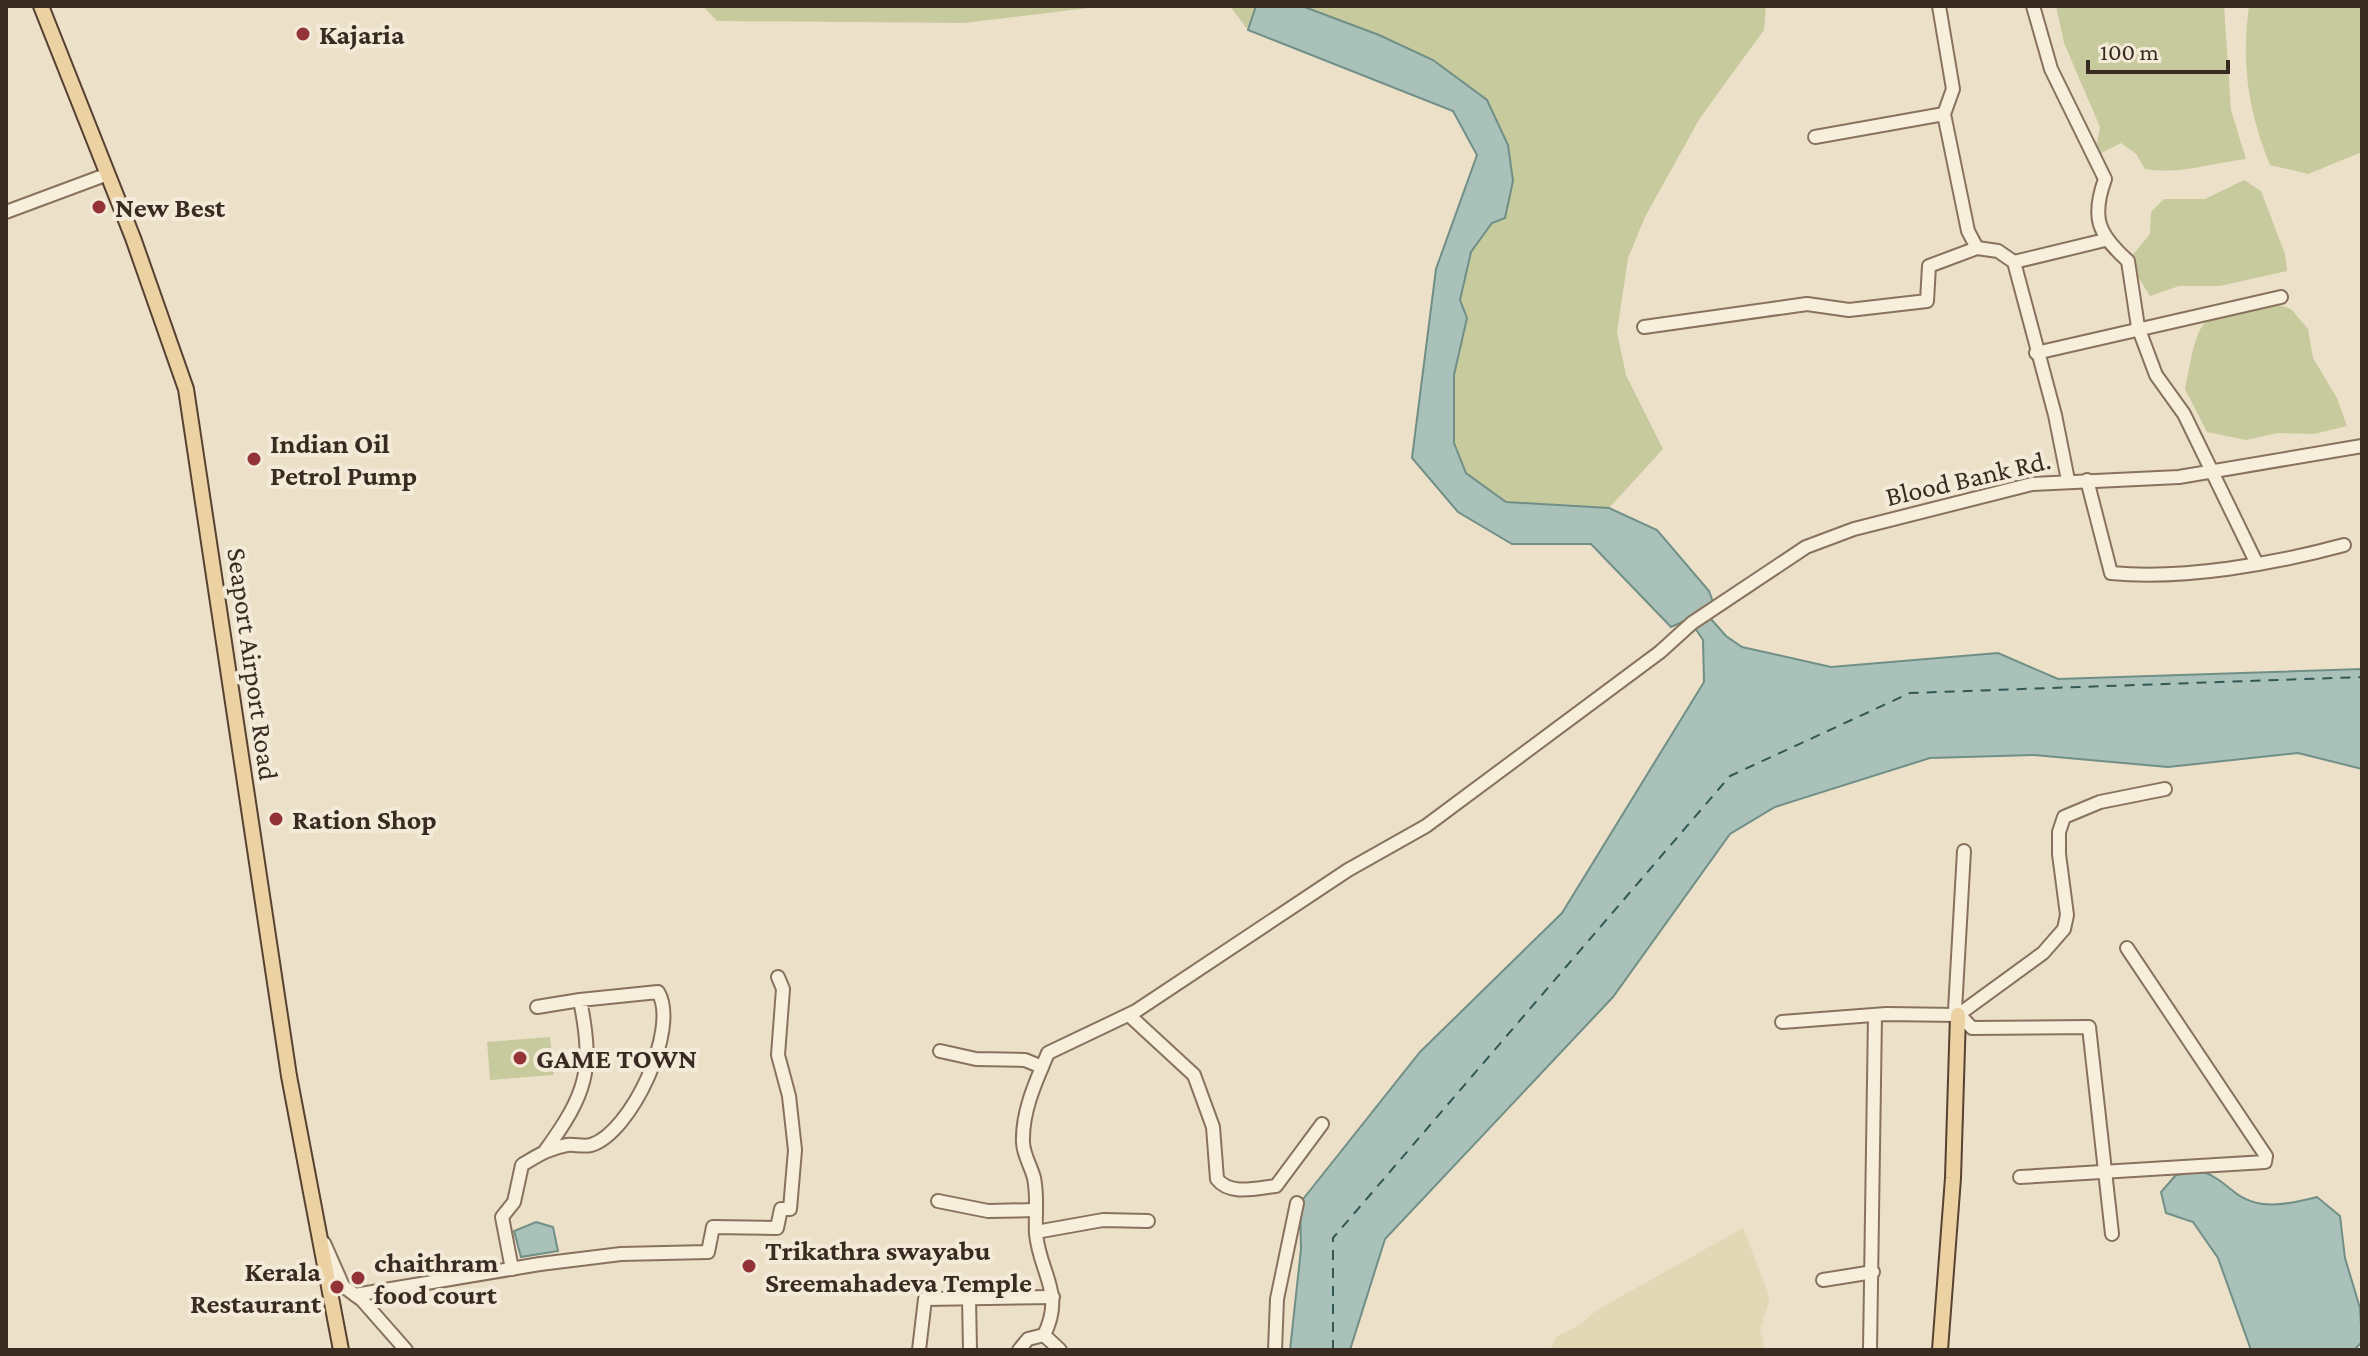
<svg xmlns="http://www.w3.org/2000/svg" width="2368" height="1356" font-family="'Crimson Pro',serif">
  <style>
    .farmland { fill: #e2d8b6 }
    .green { fill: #c7ca9d }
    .water { fill: #a9c1b9; stroke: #708f86; stroke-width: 2 }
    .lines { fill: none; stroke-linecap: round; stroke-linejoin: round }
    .ferry { stroke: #315853; stroke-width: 2; stroke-dasharray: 10 8; stroke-linecap: butt }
    .minor-casing { stroke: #88725e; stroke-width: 16 }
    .major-casing { stroke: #564132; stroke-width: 18 }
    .minor { stroke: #f7eedc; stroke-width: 12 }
    .major { stroke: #ecd2a3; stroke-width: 14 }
    .poi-dot { fill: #933237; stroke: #f4ead8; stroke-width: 3 }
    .labels { text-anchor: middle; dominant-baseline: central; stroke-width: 8; stroke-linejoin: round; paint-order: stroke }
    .poi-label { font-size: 28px; font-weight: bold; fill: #392b21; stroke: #f4ead8; text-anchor: start }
    .street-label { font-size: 28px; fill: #392b21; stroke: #f4ead8 }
  </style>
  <rect width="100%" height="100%" fill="#ece0c9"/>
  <path class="farmland" d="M1743,1228L1770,1298L1760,1330L1765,1350H1550L1556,1337L1580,1325L1597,1310Z"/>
  <g class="green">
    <path d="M703,6H1105L964,23L717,21Z"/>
    <path d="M1230,6H1256L1248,30Z"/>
    <path d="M1302,6H1766L1764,30L1700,118L1645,217L1628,258L1617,332L1626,375L1663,449L1609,508L1506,502L1466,473L1454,443V375L1467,319L1459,300L1471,252L1492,223L1513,181L1433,60Z"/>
    <path d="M2056,6H2224L2231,110L2246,159C2211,163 2180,175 2145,169L2136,154L2121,143L2094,157L2100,127L2064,43Z"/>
    <path d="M2249,6H2362V152L2308,174L2270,165C2248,112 2241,63 2249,6Z"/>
    <path d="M2244,180L2261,191L2285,254L2287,271L2220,286H2179L2150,296L2128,261L2150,234L2151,212L2164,199H2205Z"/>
    <path d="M2256,298L2291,309L2308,329L2313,358L2337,398L2347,426L2314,434L2278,433L2246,440L2207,432L2185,389C2198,331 2192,314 2256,298Z"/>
    <path d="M550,1037L554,1075L490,1080L487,1042Z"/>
  </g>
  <g class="water">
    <path d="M1256,6H1302L1379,35L1433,60L1487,100L1508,145L1513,181L1505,218L1492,223L1471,252L1460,300L1467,318L1454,375V443L1466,473L1506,502L1609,508L1657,530L1709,591L1713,602L1703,610L1726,636L1742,647L1831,667L1998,653L2058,679L2362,669V769L2298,753L2168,767L2034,755L1930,758L1775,807L1730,834L1613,997L1385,1239L1350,1350H1290L1301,1249L1300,1203L1420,1052L1562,913L1704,682L1703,640L1689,619L1671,627L1591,544H1512L1458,512L1412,458L1436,269L1477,155L1453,111L1248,30Z"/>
    <path d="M2202,1171C2216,1177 2222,1182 2233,1191C2258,1212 2289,1204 2317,1197L2340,1216L2345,1258L2360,1308L2362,1342L2354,1350H2251L2218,1258L2193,1222L2166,1213L2161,1192L2176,1175Z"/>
    <path d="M536,1222L553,1227L558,1251L521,1257L514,1231Z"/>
  </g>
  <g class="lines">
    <path class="ferry" d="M1333,1350V1238L1730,776L1910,693L2362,677"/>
    <defs>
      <g id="minor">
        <path d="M2033,6L2051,69L2105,179C2091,218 2098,234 2128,261L2138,327L2156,375L2184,414L2256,562"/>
        <path d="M1815,137L1944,114"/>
        <path d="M6,212L108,174"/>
        <path d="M1977,248L1998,251L2014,262L2055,415L2068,480"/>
        <path d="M2014,262L2105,240"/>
        <path d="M1644,327L1807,304L1849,310L1927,301L1929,266L1977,248L1968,231L1944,114L1953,89L1939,6"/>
        <path d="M2036,353L2281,297"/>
        <path d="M2087,480L2111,573C2183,580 2274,564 2344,545"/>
        <path d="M1964,851L1955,1010L1972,1028L2089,1027L2112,1234"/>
        <path d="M537,1007L580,1000"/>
        <path d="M1129,1015L1194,1075L1213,1127L1217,1179C1230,1196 1257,1188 1276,1186L1322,1124"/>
        <path d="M1782,1022L1886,1014L1958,1015L2043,953L2064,929L2067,915L2059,854V832L2064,817L2100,802L2165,789"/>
        <path d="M940,1051L976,1059L1025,1060L1042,1067"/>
        <path d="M2020,1177L2265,1162L2266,1156L2127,948"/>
        <path d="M938,1201L988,1211L1036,1210"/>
        <path d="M1036,1232L1103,1220L1148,1221"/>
        <path d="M324,1243L343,1286L362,1300L406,1350"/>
        <path d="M512,1269L502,1217L514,1202L522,1165C537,1156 549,1148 567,1145C574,1144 584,1147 591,1145C631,1133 680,1028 658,992L580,1000C594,1070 587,1093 545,1151"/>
        <path d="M1823,1280L1873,1272"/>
        <path d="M355,1295L540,1264L621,1254L708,1252L713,1227L777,1228L781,1209H790L795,1150L789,1096L778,1055L783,989L778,977"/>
        <path d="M969,1298L970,1350"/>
        <path d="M1044,1335L1060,1350"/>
        <path d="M919,1350L925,1299L1053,1297"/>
        <path d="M1019,1350L1028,1339L1044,1335C1065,1293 1040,1274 1036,1234C1035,1215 1038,1197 1034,1178C1031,1166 1023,1154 1023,1142C1022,1111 1036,1081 1048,1053L1136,1011L1348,870L1426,826L1660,652L1692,623L1806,547L1854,529L2032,484L2179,477L2362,446"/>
        <path d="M1275,1350L1277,1299L1297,1203"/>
        <path d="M1870,1350L1875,1015"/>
      </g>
      <g id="major">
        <path d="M41,6L133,238L186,389L289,1076L341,1350"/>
        <path d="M1940,1350L1953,1178L1958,1015"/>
      </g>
    </defs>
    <use href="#minor" class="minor-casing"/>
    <use href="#major" class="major-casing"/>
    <use href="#minor" class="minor"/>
    <use href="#major" class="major"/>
  </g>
  <g class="poi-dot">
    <circle cx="303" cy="34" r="8"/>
    <circle cx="99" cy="207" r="8"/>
    <circle cx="254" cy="459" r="8"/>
    <circle cx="276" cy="819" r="8"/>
    <circle cx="520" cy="1058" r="8"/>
    <circle cx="749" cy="1266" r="8"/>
    <circle cx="358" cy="1278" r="8"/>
    <circle cx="337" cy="1287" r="8"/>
  </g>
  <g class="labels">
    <g class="poi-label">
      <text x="319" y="34">Kajaria</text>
      <text x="115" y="207">New Best</text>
      <text x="270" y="443">Indian Oil<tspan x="270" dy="32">Petrol Pump</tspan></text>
      <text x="292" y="819">Ration Shop</text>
      <text x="536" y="1058">GAME TOWN</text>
      <text x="765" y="1250">Trikathra swayabu<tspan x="765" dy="32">Sreemahadeva Temple</tspan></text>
      <text x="374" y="1262">chaithram<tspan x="374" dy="32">food court</tspan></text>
      <text x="321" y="1271" text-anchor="end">Kerala<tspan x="321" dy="32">Restaurant</tspan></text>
    </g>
    <g class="street-label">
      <text transform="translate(1968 478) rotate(-13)">Blood Bank Rd.</text>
      <text transform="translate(253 664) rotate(82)">Seaport Airport Road</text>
    </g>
  </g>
  <rect width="2368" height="1356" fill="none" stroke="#392b21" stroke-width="16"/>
  <path d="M2088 60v12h140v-12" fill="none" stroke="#392b21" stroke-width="4"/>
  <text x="2100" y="60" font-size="24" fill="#392b21" stroke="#f4ead8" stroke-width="6" paint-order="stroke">100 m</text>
</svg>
